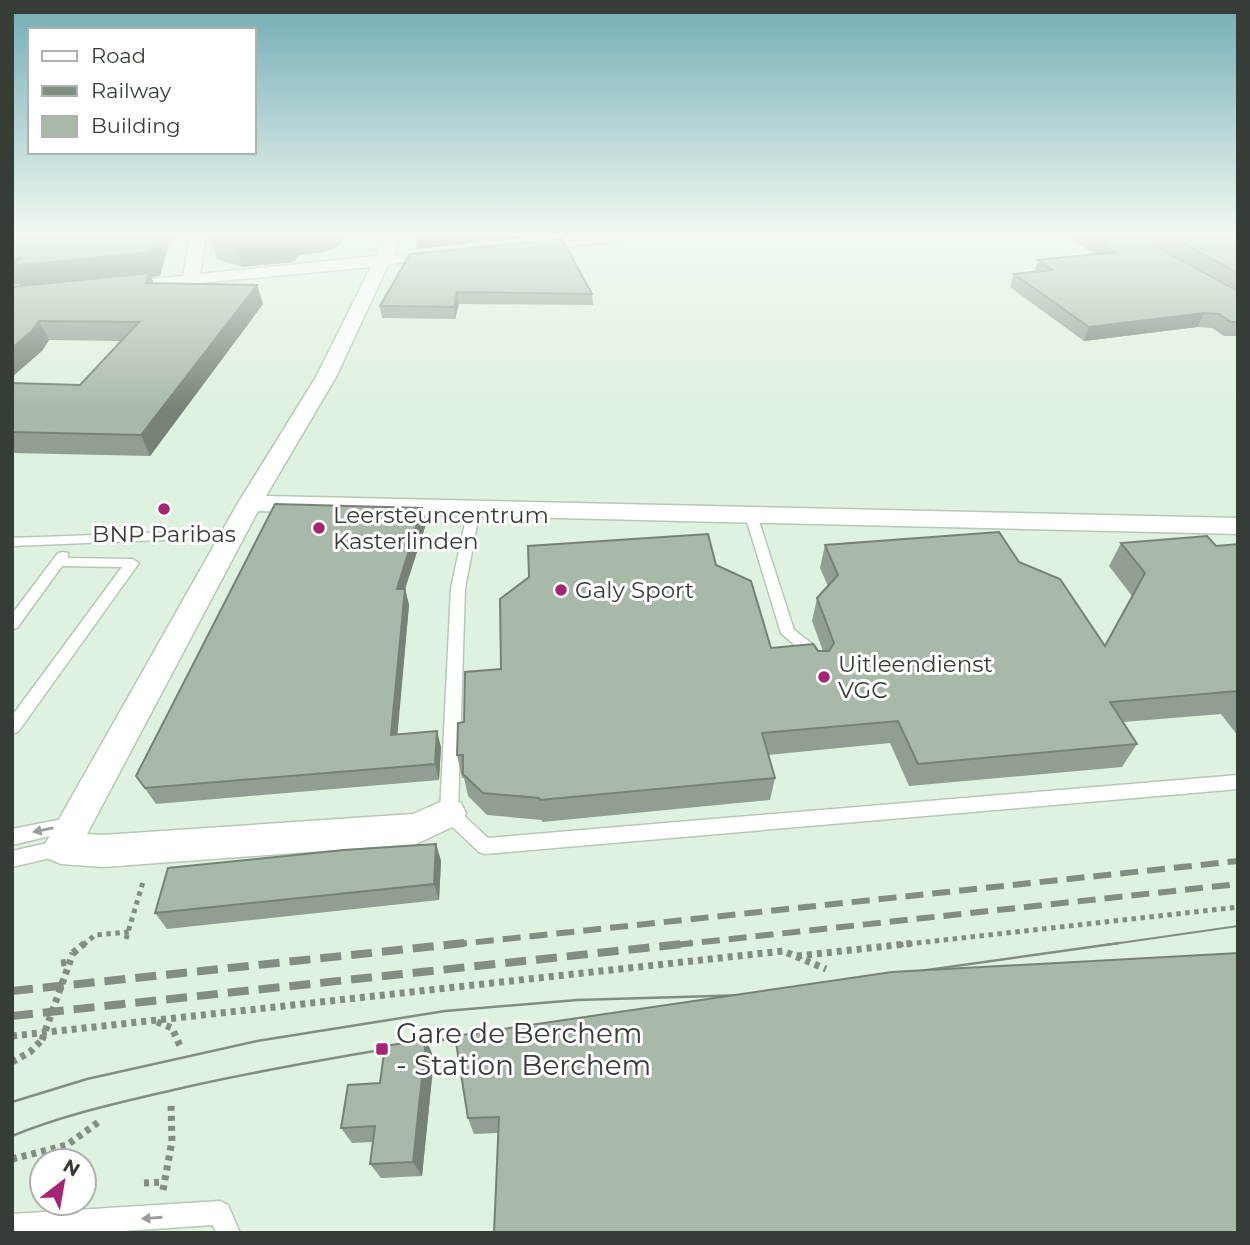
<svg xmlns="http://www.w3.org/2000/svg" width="1250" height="1245" font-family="Montserrat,sans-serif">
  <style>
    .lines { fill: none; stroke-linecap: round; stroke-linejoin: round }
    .lane-casing { stroke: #b6c7b6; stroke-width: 3 }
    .street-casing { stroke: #b6c7b6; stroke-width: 3 }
    .path-far1 { stroke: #828e82; stroke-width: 5; stroke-dasharray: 4.5 4.5; stroke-linecap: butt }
    .path { stroke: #828e82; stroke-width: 7; stroke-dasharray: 5 5; stroke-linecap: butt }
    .lane { fill: #fff; fill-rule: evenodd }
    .street { fill: #fff; fill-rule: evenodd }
    .tram-far1 { stroke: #828e82; stroke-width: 2 }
    .tram { stroke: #828e82; stroke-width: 2.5 }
    .rail-far1 { stroke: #828e82; stroke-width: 6; stroke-dasharray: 18 9; stroke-linecap: butt }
    .rail { stroke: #828e82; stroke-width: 8; stroke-dasharray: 21 10; stroke-linecap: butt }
    .path-bridge { stroke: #828e82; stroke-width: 7; stroke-dasharray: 5 5; stroke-linecap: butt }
    .wall { fill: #909f91 }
    .shaded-wall { fill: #768276 }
    .building { fill: #a8b9a9; stroke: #768276; stroke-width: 2 }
    .oneway { fill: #9a9e9a }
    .poi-dot { fill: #a52474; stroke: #fff; stroke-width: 2.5 }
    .labels { text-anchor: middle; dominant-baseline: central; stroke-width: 6; stroke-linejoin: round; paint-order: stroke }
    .poi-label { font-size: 23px; fill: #363d36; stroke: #fff; text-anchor: start }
    .near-poi-label { font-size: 28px; fill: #363d36; stroke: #fff; text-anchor: start }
  </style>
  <rect width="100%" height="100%" fill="#dff1df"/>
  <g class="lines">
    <defs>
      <g id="lane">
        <path d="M474,505L480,509L465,588L458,810L488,838L1238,775V789L485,854L479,852L443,818L440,813L451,588L468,509Z"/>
        <path d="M751,511L757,515L794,630L815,646L821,657L819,661H809L805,654L781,633L745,515Z"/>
        <path d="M232,530L238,534L236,537L12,546V538Z"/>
        <path d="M63,552L68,553V558L132,559L139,563L18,732L12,734V716L122,567L62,566L17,628L12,629V614L58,553Z"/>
        <path d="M73,817L79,819L82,824L79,829L12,845V829Z"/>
        <path d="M61,840L67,842L70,848L67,854L12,867V851Z"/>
        <path d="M220,1201L228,1205L240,1233H216L213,1225L93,1233H12V1214Z"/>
      </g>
      <g id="street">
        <path d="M190,235H206L200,274L376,256L386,235H402L393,255L404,256L406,259L404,262L388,265L336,377L266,496L1238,518V534L258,511L87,834L103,835L413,814L449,798L461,803L466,813L461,823L416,844L103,867L61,864L49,859L43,848L49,837L238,503L316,377L371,267L115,291L112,287L115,283L121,282L183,276Z"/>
        <path d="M578,235H631L623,240L525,251L517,246L525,241Z"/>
      </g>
    </defs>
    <use href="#lane" class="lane-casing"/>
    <use href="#street" class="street-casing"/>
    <g class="path-far1">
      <path d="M126,939L143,882"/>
      <path d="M83,945L95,935L129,932"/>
      <path d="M899,945L1238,907"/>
    </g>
    <g class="path">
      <path d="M73,953L85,943"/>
      <path d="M797,956L915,943"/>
      <path d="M61,963L70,962"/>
      <path d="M157,1022L172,1028L180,1046"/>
      <path d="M12,1036L783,951L826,969"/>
      <path d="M12,1062L30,1052L42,1040"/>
      <path d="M12,1159L67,1145L100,1121"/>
      <path d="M144,1183L164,1182"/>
      <path d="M163,1190L172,1141L171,1104"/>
    </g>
    <use href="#lane" class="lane"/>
    <use href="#street" class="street"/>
    <path class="tram-far1" d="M1106,945L1238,926"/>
    <g class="tram">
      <path d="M899,974L1119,943"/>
      <path d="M12,1102L87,1079L257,1041L445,1011L577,1000L748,995"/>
      <path d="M12,1136C68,1113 127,1101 186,1087C281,1066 377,1050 473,1035"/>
    </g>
    <g class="rail-far1">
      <path d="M449,945L1238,861"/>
      <path d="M675,945L1238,884"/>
    </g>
    <g class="rail">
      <path d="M12,991L465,943"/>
      <path d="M12,1016L691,943"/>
    </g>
    <path class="path-bridge" d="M42,1040L73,953"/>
  </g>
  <g class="wall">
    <path d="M12,235L187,236L170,238L160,276L151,277L153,283L257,285L263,304L150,456L12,453V383L80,385L121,341L49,340L42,351L20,284Z"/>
    <path d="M210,235L339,246L324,252L299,255L294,262L242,267L217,259Z"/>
    <path d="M1065,235H1136L1238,291V337L1235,336H1224L1212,328L1197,327L1084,341L1010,287L1014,274L1034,272L1038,260L1095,254Z"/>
    <path d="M1139,235H1238V290Z"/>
    <path d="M410,254L592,294L593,305L459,304L455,319L382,318L380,306Z"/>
    <path d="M422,508L426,524L405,589L409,605L397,734L441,747L439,780L156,804L136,776Z"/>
    <path d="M1121,543L1216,546L1238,544V736L1221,714L1123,722L1137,744L1122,767L909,786L890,743L768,755L775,778L770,800L542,822V820L487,815L468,796L464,778H462L457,755L464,722L501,669L716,565L771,648L823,651L812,621L817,598L828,586L820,568L825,545L1019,562L1105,645L1132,596L1109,566Z"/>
    <path d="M436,844L441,861L439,900L167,929L155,913Z"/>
    <path d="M1238,953L498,1133L474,1134L468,1118Z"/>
    <path d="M426,1040L434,1058L422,1176L381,1178L370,1164L373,1142L352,1143L341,1128L380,1083Z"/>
  </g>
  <g class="shaded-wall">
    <path d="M156,235H188L187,236L170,238L160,276L151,277L157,291L23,290L20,284L12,285V259Z"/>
    <path d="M289,235H344L339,246L324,252L299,255L294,262L242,267L234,243Z"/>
    <path d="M474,235H547L417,249L416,241Z"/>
    <path d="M257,285L263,304L150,456L141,435Z"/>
    <path d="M457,292L459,304L455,319L454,307Z"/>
    <path d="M1204,313L1197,327L1084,341L1089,327Z"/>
    <path d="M39,321L49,340L42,351L12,377V348Z"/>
    <path d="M422,508L426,524L405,589L409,605L396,751L391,735L397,589Z"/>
    <path d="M437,731L441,747L439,780L435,764Z"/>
    <path d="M436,844L441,861L439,900L434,884Z"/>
    <path d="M426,1040L434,1058L422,1176L413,1162Z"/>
  </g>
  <g class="building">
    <path d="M12,235H156L151,252L12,266L20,258L12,259Z"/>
    <path d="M210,235H289L287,238L234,243Z"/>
    <path d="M418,235H474L416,241Z"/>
    <path d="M1089,235H1136L1238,291V322H1231L1219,314L1204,313L1089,327L1014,274L1052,270L1038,260L1116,252Z"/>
    <path d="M1167,235H1238V273Z"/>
    <path d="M562,239L592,294L457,292L454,307L380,306L410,254Z"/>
    <path d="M149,273L146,283L257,285L141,435L12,432V383L80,385L139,322L39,321L32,331L12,348V287Z"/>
    <path d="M275,504L422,508L397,589H405L391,735L437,731L435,764L145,788L136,776Z"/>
    <path d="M999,532L1019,562L1060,579L1105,646L1145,573L1121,543L1207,536L1216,546L1238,544V691L1110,702L1137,744L918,764L898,721L762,733L775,778L540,800L539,798L483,793L463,774V755H457L458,723L464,722L465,672L501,669L500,599L529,577L528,546L708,534L716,565L751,581L771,648L813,644L818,651H829L834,643L817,598L838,575L825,545Z"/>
    <path d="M436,844L434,884L155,913L168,868L344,850Z"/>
    <path d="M1238,953V1233H494L499,1117L468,1118L455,1036L892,972Z"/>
    <path d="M426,1040L413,1162L370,1164L375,1126L341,1128L348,1085L380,1083L385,1046Z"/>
  </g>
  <defs><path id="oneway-solid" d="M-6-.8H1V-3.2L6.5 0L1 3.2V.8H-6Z" transform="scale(1.75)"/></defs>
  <g class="oneway">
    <use href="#oneway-solid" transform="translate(43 830) rotate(168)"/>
    <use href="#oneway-solid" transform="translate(152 1218) rotate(176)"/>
  </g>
  <linearGradient id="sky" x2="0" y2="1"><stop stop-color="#71acb4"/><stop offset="0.57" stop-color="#f1f9f1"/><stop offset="1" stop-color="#f1f9f1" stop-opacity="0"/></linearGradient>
  <rect width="1250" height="410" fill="url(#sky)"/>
  <g class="poi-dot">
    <circle cx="164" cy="509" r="7"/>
    <circle cx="319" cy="528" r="7"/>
    <circle cx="561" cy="590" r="7"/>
    <circle cx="824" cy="677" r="7"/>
    <rect x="375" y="1042" width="14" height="14" rx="3.5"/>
  </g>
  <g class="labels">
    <g class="poi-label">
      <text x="333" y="515">Leersteuncentrum<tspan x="333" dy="26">Kasterlinden</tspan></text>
      <text x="164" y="534" text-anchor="middle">BNP Paribas</text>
      <text x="575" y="590">Galy Sport</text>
      <text x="838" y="664">Uitleendienst<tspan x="838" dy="26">VGC</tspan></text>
    </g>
    <g class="near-poi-label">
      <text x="396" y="1033">Gare de Berchem<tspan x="396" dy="32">- Station Berchem</tspan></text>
    </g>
  </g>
  <rect width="1250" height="1245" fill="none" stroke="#363d36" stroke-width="28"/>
  <rect x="28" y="28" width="228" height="126" fill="#ffffff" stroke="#afb1af" stroke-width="2"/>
  <rect x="42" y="51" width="35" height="10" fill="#ffffff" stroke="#afb1af" stroke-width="2"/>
  <text x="91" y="63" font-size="21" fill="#363d36">Road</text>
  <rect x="42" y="86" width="35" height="10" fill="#828e82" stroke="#afb1af" stroke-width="2"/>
  <text x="91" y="98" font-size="21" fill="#363d36">Railway</text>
  <rect x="42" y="116" width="35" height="21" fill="#a8b9a9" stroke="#afb1af" stroke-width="2"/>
  <text x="91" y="133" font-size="21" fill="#363d36">Building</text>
  <g transform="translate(63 1182) rotate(31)"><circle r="33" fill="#ffffff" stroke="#afb1af" stroke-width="2"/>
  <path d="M0-5L12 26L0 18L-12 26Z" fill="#a52474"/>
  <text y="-10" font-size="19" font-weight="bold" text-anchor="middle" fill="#363d36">N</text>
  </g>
</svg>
